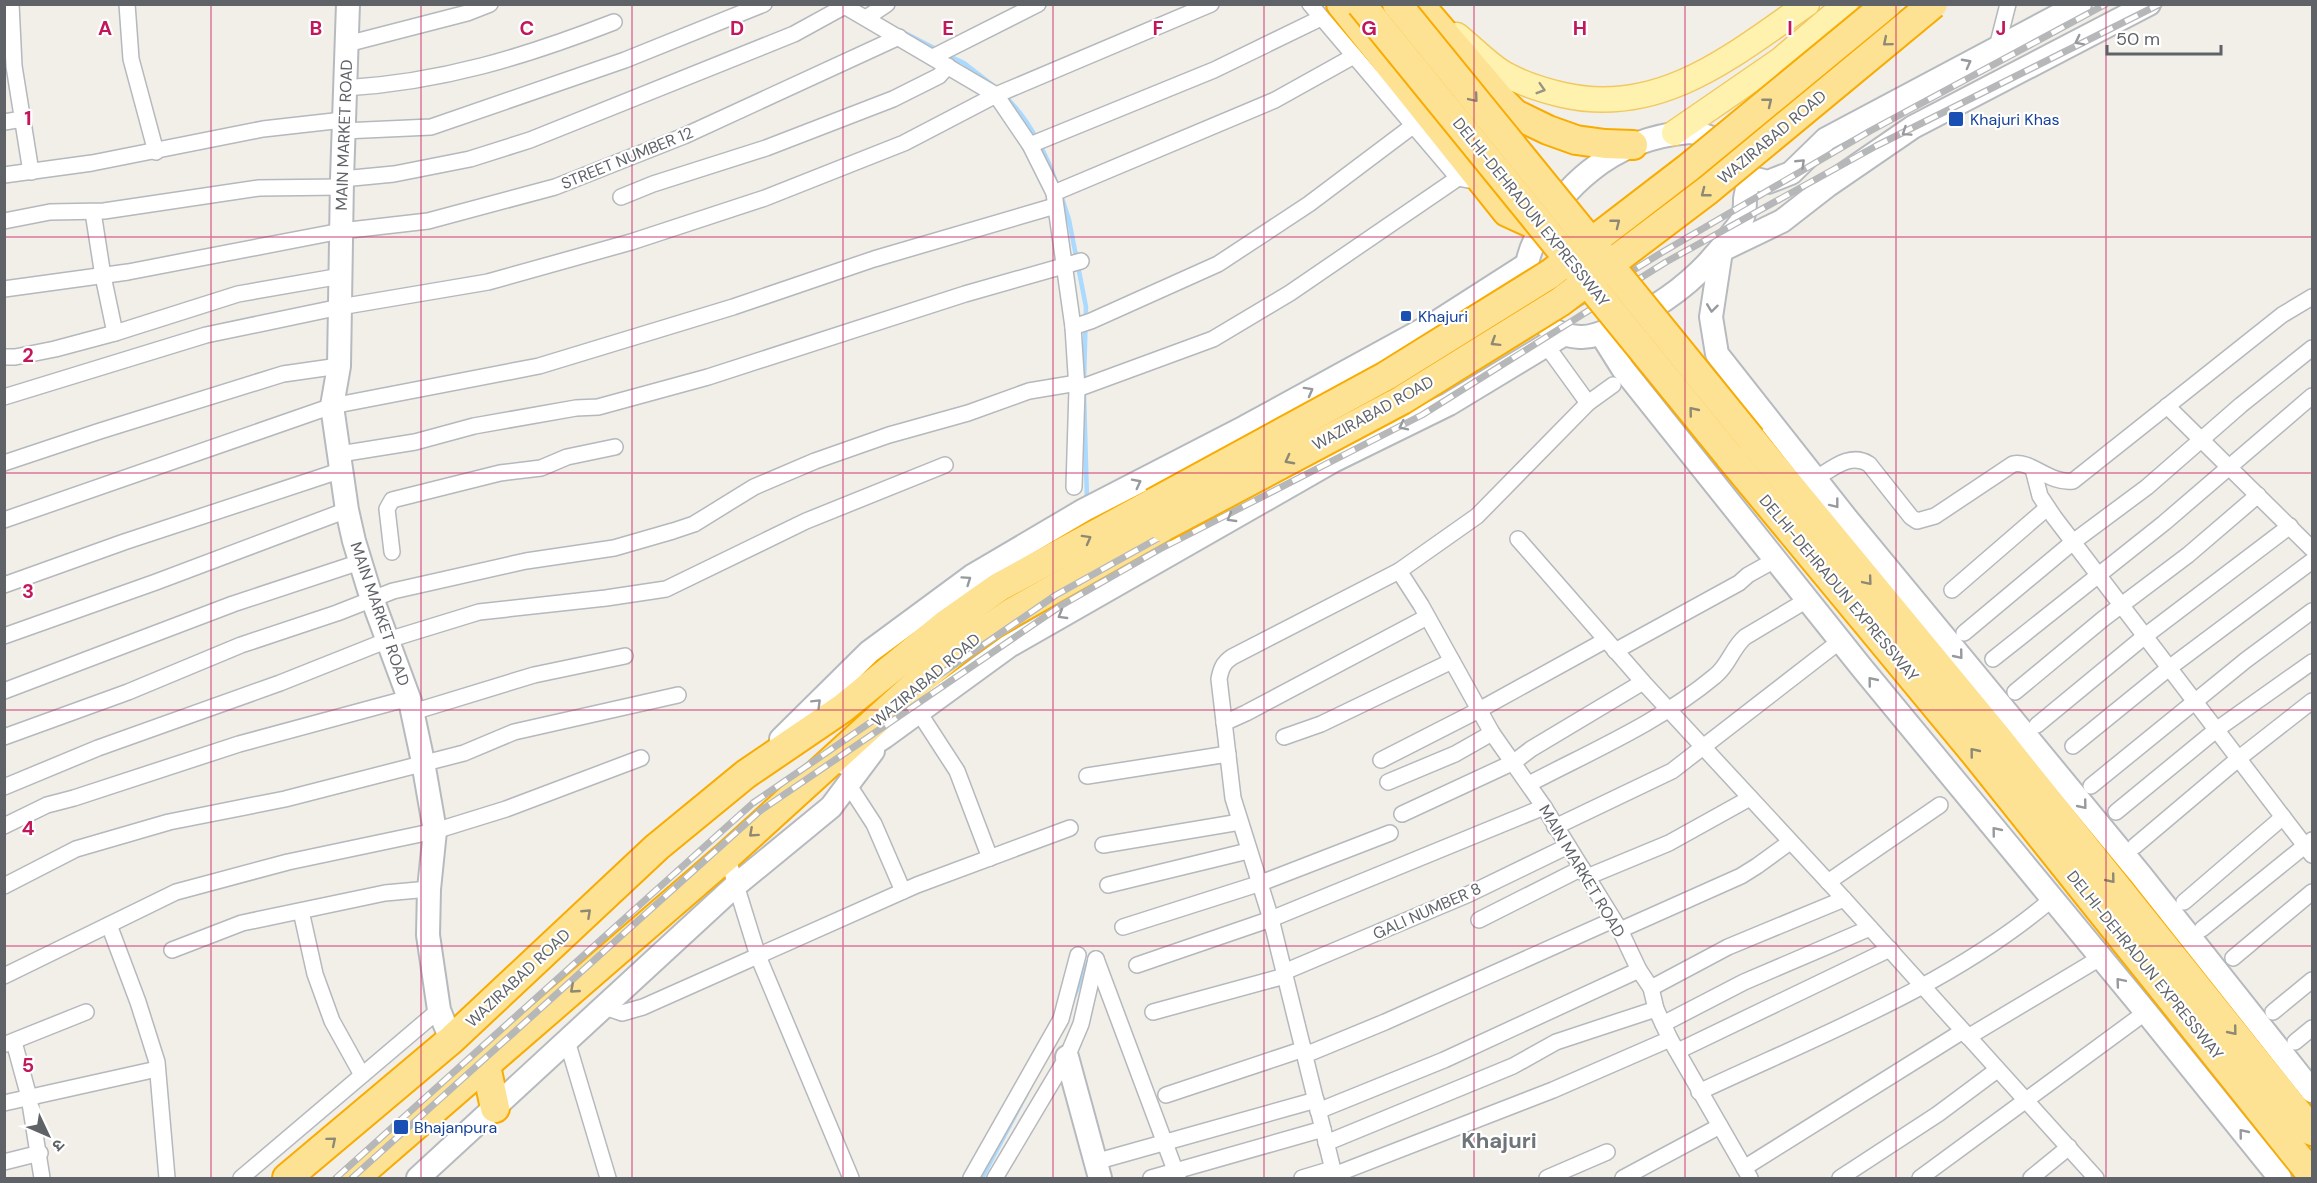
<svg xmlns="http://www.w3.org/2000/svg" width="2317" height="1183" font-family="'DM Sans','Noto Sans Devanagari',sans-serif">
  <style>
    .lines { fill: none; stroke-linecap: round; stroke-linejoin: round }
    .stream { stroke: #aadaff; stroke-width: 4.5 }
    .street-casing { stroke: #b5b8bc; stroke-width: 18 }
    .secondary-casing { stroke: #b6babf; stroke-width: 26 }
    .primary-casing { stroke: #f2c960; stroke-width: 27 }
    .highway-casing { stroke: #f9ab00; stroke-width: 32 }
    .street { stroke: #fff; stroke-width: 15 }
    .secondary { stroke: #fff; stroke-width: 22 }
    .primary { stroke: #fff2af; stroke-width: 24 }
    .highway { stroke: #fde293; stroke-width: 28 }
    .rail-casing { stroke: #b6b7b8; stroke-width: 7 }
    .rail { stroke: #fff; stroke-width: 4.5; stroke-dasharray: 14; stroke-linecap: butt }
    .highway-bridge-casing { stroke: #f9ab00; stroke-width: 32; stroke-linecap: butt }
    .highway-bridge { stroke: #fde293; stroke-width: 28 }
    .oneway { stroke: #979a9d }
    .oneway2 { stroke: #8e8975 }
    .oneway3 { stroke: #979581 }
    .grid { fill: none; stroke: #c2185b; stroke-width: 1.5; stroke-opacity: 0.55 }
    .transit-dot { fill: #1a4fb4; stroke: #fff; stroke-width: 2 }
    .labels { text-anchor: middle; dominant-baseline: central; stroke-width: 4.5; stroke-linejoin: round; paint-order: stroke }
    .transit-label { font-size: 16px; fill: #164399; stroke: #fff; text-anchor: start }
    .street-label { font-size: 16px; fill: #5f6368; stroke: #fff }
    .district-label { font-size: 22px; font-weight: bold; fill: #70757a; stroke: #fff }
    .grid-label { font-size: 20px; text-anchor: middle; font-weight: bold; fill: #c2185b; stroke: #fff; stroke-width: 4.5; stroke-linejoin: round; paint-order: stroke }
  </style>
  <rect width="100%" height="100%" fill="#f1efe8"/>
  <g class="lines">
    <g class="stream">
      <path d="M903,32L938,50"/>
      <path d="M945,54L964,63L995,87"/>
      <path d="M1006,97C1029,120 1047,154 1057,185"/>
      <path d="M1062,198L1069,220L1086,307L1084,382"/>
      <path d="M1084,394L1087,499"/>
      <path d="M1074,997L1088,962"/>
      <path d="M982,1178L1027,1093"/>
    </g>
    <defs>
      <g id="street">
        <path d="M11,4L14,66L31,172"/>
        <path d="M127,4L131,59L156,152"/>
        <path d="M841,4L996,95L1030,145L1054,193L1073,327L1077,389L1074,487"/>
        <path d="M1310,4L1458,178L1468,180"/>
        <path d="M866,18L887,4"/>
        <path d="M347,44L467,13L490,4"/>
        <path d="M1997,47L2008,4"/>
        <path d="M933,57L1038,4"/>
        <path d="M345,88C442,82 524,57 614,22"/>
        <path d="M4,122L23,119"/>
        <path d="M343,131L431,127L625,60L764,4"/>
        <path d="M1030,145L1214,70L1321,18"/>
        <path d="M4,175L92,163L263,129L343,120"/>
        <path d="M342,179L394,174L470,159L530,140L794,34L845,6"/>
        <path d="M1054,193L1275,100L1354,56"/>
        <path d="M621,197L653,184L766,148L893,99L939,76L948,66"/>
        <path d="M93,212L103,276L115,333"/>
        <path d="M4,221L50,212L104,211L259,188L342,187"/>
        <path d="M4,289L128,272L341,231L428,221L555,187L684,136L899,37"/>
        <path d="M1073,327L1091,321L1218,264L1309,204L1414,125"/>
        <path d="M1546,345L1588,403"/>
        <path d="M4,357H15L55,349L115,333L238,294L341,276"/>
        <path d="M1077,389L1213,339L1290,293L1458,178"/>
        <path d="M4,397L206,335L340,307L488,282L631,242L765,198L904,143L996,95L1211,4"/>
        <path d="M2167,406L2312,549"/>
        <path d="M340,454L415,442L474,426L576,408L598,407L708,377L965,294L1081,261"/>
        <path d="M4,463L100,431L283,374L339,366"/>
        <path d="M2033,469L2040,496L2054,517L2312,855"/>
        <path d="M1815,479C1832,469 1850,452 1869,464L1911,517L1917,521L1935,516L2013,464C2031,460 2049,484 2073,481L2282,315L2312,297"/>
        <path d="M4,520L332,406L539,366L733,307L874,259L1055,206"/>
        <path d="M1518,539L1643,682L1844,899L2096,1178"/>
        <path d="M392,552L387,509L392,500L500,473L541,468L567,457L615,447"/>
        <path d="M1399,571L1421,605L1492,733L1544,807L1620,930L1639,970L1651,988L1656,1009L1670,1039L1750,1178"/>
        <path d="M4,585L124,542L342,470"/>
        <path d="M1952,590L2047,508"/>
        <path d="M1964,633L2073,542L2147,487L2241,405L2312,348"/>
        <path d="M4,636L156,582L347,510"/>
        <path d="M1615,651L1739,583L1748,575L1775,560"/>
        <path d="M1993,659L2164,523L2312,396"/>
        <path d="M4,691L233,604L360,562"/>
        <path d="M2015,692L2103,619L2188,555L2258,495"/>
        <path d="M918,711L957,771L990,858"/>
        <path d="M413,712L534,675L625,656"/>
        <path d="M1224,723L1246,713L1427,617"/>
        <path d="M2037,725L2145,636L2290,526"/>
        <path d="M4,737L128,692L241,645L337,613L393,591L526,561L614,548L673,531L694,524L754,487L815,461L889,435L968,413L1029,391L1077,383"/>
        <path d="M1284,737L1321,724L1452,661"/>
        <path d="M2073,746L2169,668L2312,561"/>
        <path d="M1381,760L1479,710L1606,640"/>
        <path d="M1087,776L1228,754"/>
        <path d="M1388,782L1455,754L1492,733"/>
        <path d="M848,784L874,824L903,891"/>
        <path d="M1529,784C1592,751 1660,722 1715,676C1729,665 1732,648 1745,637L1807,600"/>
        <path d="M2091,786L2246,660L2312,611"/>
        <path d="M4,787L98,748L280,683L388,640L479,612L606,598L666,589L806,521L945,465"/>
        <path d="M2116,812L2216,730L2312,662"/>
        <path d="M1402,814L1514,762L1531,749L1643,682"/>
        <path d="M4,826L47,805L74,798L239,744L398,701H410"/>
        <path d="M1555,827L1672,771L1840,641"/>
        <path d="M1103,845L1240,822"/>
        <path d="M2135,846L2238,759L2312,701"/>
        <path d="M727,856L758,956L851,1178"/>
        <path d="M1587,877L1669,843L1750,798"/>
        <path d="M1828,882L1940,805"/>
        <path d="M1108,885L1248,851"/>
        <path d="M4,886L76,849L169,822L285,799L464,753L514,732L678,695"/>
        <path d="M2184,902L2283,817"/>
        <path d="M301,911L315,974L332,1021L362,1075"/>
        <path d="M1479,920L1582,868"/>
        <path d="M109,925L138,1002L157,1062L167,1178"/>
        <path d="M1123,927L1261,883L1390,833"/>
        <path d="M2202,929L2312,840"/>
        <path d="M1620,930L1741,876L1757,866L1790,842"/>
        <path d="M172,950L242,923L385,893L429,889"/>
        <path d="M2233,958L2312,892"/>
        <path d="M1096,959L1178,1178"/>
        <path d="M1137,965L1271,919L1544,807"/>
        <path d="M1284,972L1469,894L1568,846"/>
        <path d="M4,976L176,892L288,862L435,831L506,809L641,758"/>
        <path d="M1651,988L1728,947L1844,899"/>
        <path d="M605,1007L622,1013L643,1007L917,885L1070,828"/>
        <path d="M1153,1012L1285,976"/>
        <path d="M2273,1012L2312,980"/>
        <path d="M1663,1024L1744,982L1870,928"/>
        <path d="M1968,1037L2100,958"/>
        <path d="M567,1041L608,1178"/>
        <path d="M14,1042L29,1097L42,1178"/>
        <path d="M2295,1042L2312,1028"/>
        <path d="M6,1044L86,1012"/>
        <path d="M1678,1051L1890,949"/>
        <path d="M1305,1055L1385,1022L1613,920"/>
        <path d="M1699,1092C1818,1036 1952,985 2052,899"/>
        <path d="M1166,1095L1304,1049"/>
        <path d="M4,1103L157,1069"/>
        <path d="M1318,1111L1444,1060L1639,970"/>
        <path d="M1326,1143L1513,1066L1556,1042L1656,1009"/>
        <path d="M4,1162L40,1153"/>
        <path d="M1095,1162L1316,1100"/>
        <path d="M1744,1168L1963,1031"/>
        <path d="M1334,1175L1553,1090L1670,1039"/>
        <path d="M241,1178L439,1010"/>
        <path d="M971,1178L1061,1019L1078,955"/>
        <path d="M995,1178L1067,1057L1081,1024L1096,959"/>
        <path d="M1151,1178L1323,1129"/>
        <path d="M1302,1178L1332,1169"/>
        <path d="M1335,1178L1271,919L1233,798L1219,679C1221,669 1223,663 1232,657L1399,571L1477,516L1588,403L1613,385"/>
        <path d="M1547,1178L1607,1152"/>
        <path d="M1623,1178L1720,1126"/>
        <path d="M1840,1178L1938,1114L1997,1070"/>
        <path d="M1920,1178L2146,1012"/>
        <path d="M2031,1178L2069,1147"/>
      </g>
      <g id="secondary">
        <path d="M348,4L342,179L339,366L332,406L347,510L354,541L369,590L410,701L423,762L435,831L429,889L428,935L439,1010L451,1040"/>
        <path d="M1690,132C1715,136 1742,149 1748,176C1749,183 1746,192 1745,199C1745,204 1745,211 1743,217C1742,222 1737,227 1733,232C1705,273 1664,305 1618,326C1606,331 1593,338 1580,337C1563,336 1546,329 1536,316C1503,269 1552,201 1590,171C1619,147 1653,135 1690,132Z"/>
        <path d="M1748,177L1768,182L1791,173L1826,139L2080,4"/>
        <path d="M1722,250L1782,221L1827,186L1913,127L2149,4"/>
        <path d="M1721,251L1711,317L1717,354L1847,519L2140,874L2312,1091"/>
        <path d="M1601,334L1623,369L1862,668L2146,1012L2280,1178"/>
        <path d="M781,739L869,652L972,576L1084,510L1245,427L1437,322L1526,265"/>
        <path d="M844,763L884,737L1009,646L1333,461L1449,404L1563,335"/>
        <path d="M1067,1057L1100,1178"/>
        <path d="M418,1178L736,885L831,807L873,751"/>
      </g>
      <g id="primary">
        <path d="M1457,35C1472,47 1487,63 1503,73C1522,84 1542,90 1563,95C1660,117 1732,56 1807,4"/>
        <path d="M1674,133L1780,60L1846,4"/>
      </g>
      <g id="highway">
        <path d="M1341,4L1507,212L1542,228"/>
        <path d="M1419,4L1500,99L1515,114L1548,130L1576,140L1605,144L1633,145"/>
        <path d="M1751,439L1995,735L2312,1131"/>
        <path d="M1729,456L1974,752L2312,1175"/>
        <path d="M486,1066L495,1108"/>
        <path d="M287,1178L451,1040L657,847L746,774L843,708L945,625L999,587L1153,503"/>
        <path d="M355,1178L727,856L916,684L963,645L1013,612L1163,527"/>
      </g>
    </defs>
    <use href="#street" class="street-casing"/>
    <use href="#secondary" class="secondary-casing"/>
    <use href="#primary" class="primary-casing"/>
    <use href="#highway" class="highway-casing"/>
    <use href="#street" class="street"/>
    <use href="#secondary" class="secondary"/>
    <use href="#primary" class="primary"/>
    <use href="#highway" class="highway"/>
    <defs>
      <g id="rail">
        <path d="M336,1178L753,803L1056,595L1155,540L1416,405L1661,253L1870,131L2106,4"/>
        <path d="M352,1178L760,811L1062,605L1160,549L1422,415L1666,262L1876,146L2160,4"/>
      </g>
    </defs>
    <use href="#rail" class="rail-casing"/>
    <use href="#rail" class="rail"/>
    <defs>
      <g id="highway-bridge">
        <path d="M1361,4L1729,456"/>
        <path d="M1397,4L1751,439"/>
        <path d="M1153,503L1386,376L1550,274L1688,168L1887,4"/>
        <path d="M1163,527L1402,400L1560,302L1708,190L1933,4"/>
      </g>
    </defs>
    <use href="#highway-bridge" class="highway-bridge-casing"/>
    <use href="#highway-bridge" class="highway-bridge"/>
  </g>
  <defs><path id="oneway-chevron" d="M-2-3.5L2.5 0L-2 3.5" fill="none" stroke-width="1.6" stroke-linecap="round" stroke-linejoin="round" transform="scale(1.5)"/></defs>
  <g class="oneway">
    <use href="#oneway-chevron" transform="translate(2079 41) rotate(153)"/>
    <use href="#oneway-chevron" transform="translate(1967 63) rotate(-28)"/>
    <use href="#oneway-chevron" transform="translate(1906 132) rotate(146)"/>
    <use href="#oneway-chevron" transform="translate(1801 163) rotate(-44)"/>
    <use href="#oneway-chevron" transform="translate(1712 308) rotate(97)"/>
    <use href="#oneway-chevron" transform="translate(1309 391) rotate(-29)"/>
    <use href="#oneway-chevron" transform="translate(1403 426) rotate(154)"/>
    <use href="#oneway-chevron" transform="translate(1137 483) rotate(-27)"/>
    <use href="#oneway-chevron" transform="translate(1835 504) rotate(52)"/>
    <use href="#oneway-chevron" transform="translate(1231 518) rotate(150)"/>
    <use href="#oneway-chevron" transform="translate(967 580) rotate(-35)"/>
    <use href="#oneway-chevron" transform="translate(1062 615) rotate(150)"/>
    <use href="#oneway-chevron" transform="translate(1959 655) rotate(51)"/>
    <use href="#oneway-chevron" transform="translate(1872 681) rotate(-129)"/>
    <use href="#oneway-chevron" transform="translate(817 703) rotate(-45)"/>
    <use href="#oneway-chevron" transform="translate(2083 805) rotate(51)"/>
    <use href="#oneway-chevron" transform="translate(1996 831) rotate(-129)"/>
    <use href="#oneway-chevron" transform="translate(2120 982) rotate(-130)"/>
    <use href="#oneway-chevron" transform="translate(2243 1133) rotate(-129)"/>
  </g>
  <g class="oneway2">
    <use href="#oneway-chevron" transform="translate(1887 42) rotate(140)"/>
    <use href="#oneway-chevron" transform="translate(1474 98) rotate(50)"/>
    <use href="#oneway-chevron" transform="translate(1768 102) rotate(-39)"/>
    <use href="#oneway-chevron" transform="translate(1705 193) rotate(142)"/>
    <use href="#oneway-chevron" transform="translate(1616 223) rotate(-38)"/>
    <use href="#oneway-chevron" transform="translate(1495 342) rotate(148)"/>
    <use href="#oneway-chevron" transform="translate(1693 411) rotate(-129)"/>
    <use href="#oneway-chevron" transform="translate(1289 460) rotate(152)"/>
    <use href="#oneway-chevron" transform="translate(1087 539) rotate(-29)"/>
    <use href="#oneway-chevron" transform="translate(1868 581) rotate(50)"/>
    <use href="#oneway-chevron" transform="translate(1974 752) rotate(-129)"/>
    <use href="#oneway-chevron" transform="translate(753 833) rotate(138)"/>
    <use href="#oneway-chevron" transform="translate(2111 879) rotate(51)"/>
    <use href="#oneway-chevron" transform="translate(587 913) rotate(-43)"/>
    <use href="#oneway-chevron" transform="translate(574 989) rotate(139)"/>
    <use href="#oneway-chevron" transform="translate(2233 1031) rotate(51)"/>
    <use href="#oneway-chevron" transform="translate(332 1141) rotate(-40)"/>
  </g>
  <use class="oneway3" href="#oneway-chevron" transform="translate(1541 89) rotate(17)"/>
  <path class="grid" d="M211,4V1178M421,4V1178M632,4V1178M843,4V1178M1053,4V1178M1264,4V1178M1474,4V1178M1685,4V1178M1896,4V1178M2106,4V1178M4,237H2312M4,473H2312M4,710H2312M4,946H2312"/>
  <g class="transit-dot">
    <rect x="1948" y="111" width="16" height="16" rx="3"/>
    <rect x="1400" y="310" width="12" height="12" rx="3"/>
    <rect x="393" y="1119" width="16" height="16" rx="3"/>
  </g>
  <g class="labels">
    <g class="transit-label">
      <text x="1970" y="119">Khajuri Khas</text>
      <text x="1418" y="316">Khajuri</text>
      <text x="414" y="1127">Bhajanpura</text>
    </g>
    <g class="street-label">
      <text transform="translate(344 135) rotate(-88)">MAIN MARKET ROAD</text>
      <text transform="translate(1772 137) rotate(-40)">WAZIRABAD ROAD</text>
      <text transform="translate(627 158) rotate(-22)">STREET NUMBER 12</text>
      <text transform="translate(1531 212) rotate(51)">DELHI-DEHRADUN EXPRESSWAY</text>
      <text transform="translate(1373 413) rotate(-29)">WAZIRABAD ROAD</text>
      <text transform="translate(1839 588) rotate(50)">DELHI-DEHRADUN EXPRESSWAY</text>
      <text transform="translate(380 614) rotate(71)">MAIN MARKET ROAD</text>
      <text transform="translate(926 680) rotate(-40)">WAZIRABAD ROAD</text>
      <text transform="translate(1582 871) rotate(59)">MAIN MARKET ROAD</text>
      <text transform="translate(1427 911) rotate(-24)">GALI NUMBER 8</text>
      <text transform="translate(2145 965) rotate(51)">DELHI-DEHRADUN EXPRESSWAY</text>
      <text transform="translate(518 978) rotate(-43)">WAZIRABAD ROAD</text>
    </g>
    <g class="district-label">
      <text x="1499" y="1140">Khajuri</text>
    </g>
  </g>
  <g class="grid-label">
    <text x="105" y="35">A</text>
    <text x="316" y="35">B</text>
    <text x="527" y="35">C</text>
    <text x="737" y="35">D</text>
    <text x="948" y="35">E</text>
    <text x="1158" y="35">F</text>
    <text x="1369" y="35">G</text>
    <text x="1580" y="35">H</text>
    <text x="1790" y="35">I</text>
    <text x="2001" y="35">J</text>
    <text x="28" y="125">1</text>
    <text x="28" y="362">2</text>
    <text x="28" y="598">3</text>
    <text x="28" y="835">4</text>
    <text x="28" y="1072">5</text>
  </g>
  <rect width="2317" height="1183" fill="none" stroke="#5f6368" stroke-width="12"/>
  <g transform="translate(48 1135) rotate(134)" stroke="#ffffff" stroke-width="4.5" paint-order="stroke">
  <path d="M0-4.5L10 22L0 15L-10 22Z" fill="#5f6368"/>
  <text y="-9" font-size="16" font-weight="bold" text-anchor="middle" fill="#5f6368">उ</text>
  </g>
  <path d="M2107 45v9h114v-9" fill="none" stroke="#5f6368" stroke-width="3"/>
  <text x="2116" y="45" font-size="18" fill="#5f6368" stroke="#ffffff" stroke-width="4.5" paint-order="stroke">50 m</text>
</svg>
